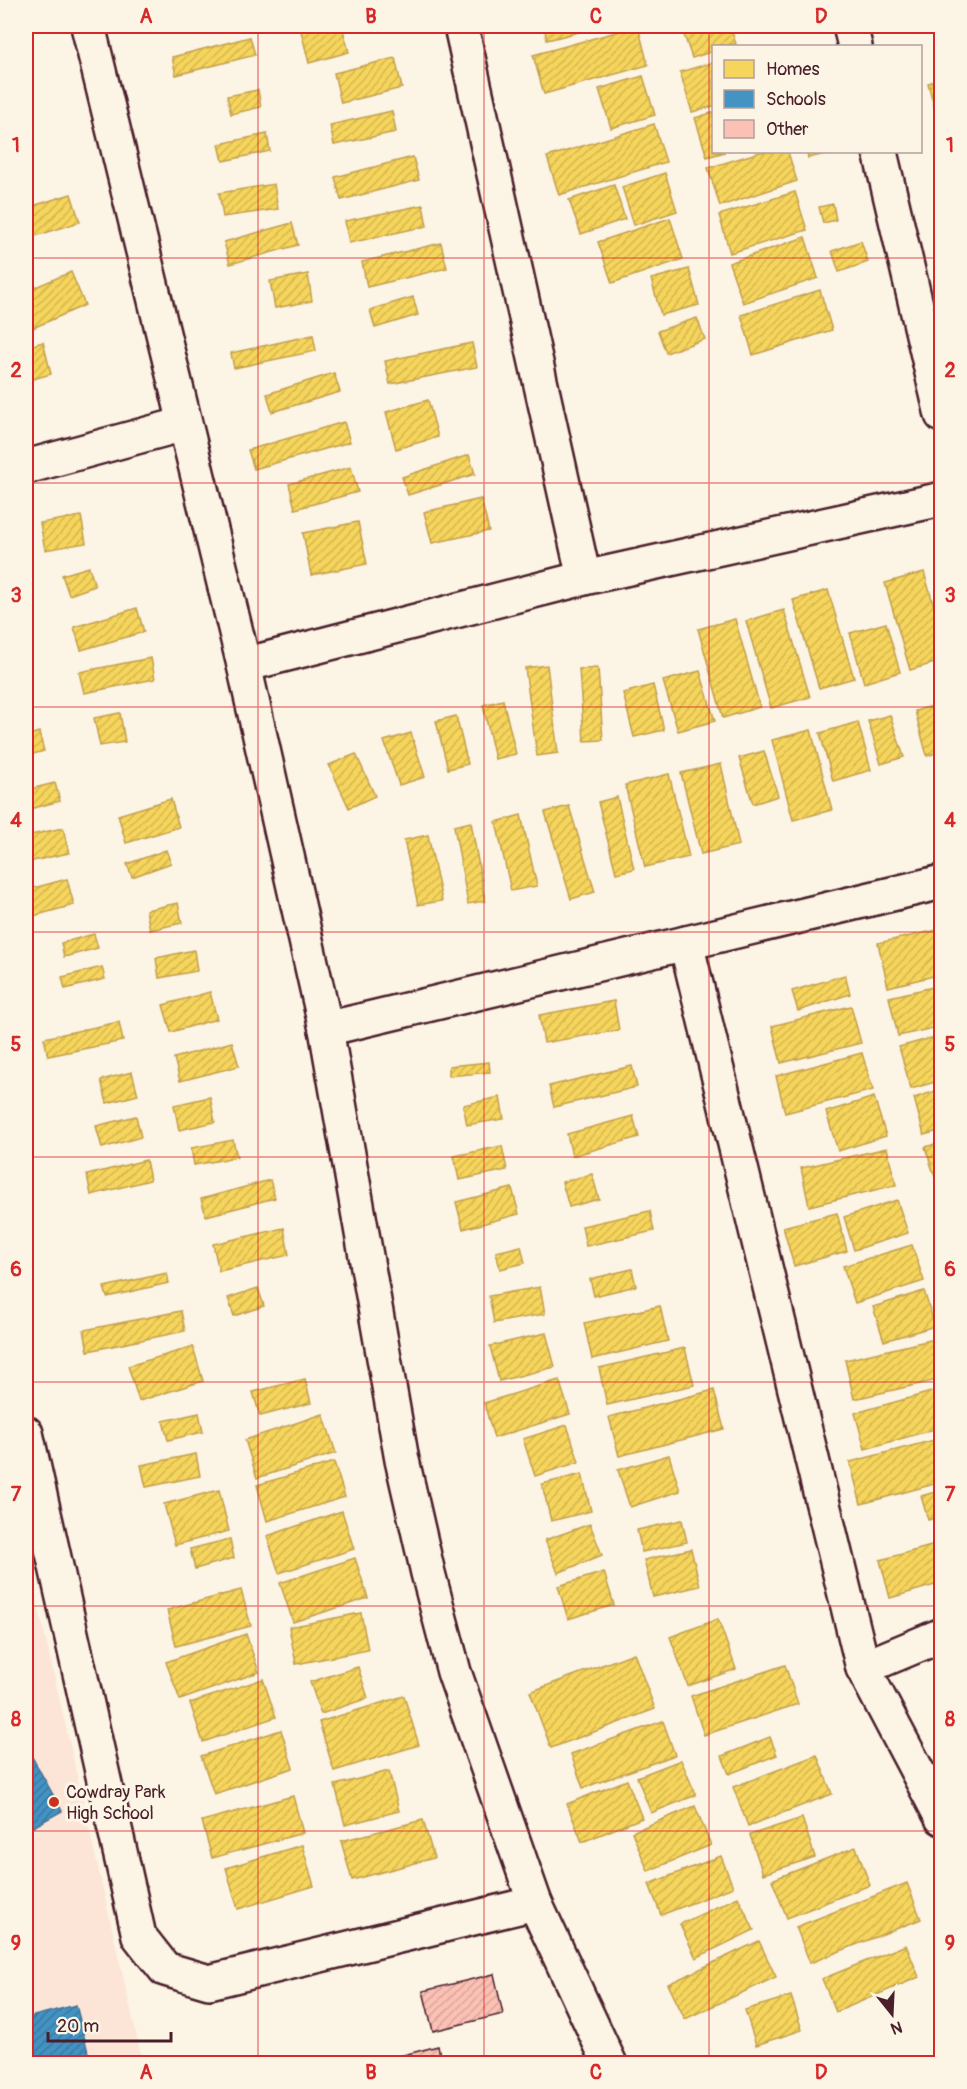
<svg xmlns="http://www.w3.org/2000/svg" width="967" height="2089" font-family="Pangolin,sans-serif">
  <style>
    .built { fill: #fce5d6 }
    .homes { fill: url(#homes-hatch); stroke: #c29e4d; stroke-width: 1.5 }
    .schools { fill: url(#schools-hatch); stroke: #457095; stroke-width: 1.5 }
    .building { fill: url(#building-hatch); stroke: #4a1f2b; stroke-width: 1.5 }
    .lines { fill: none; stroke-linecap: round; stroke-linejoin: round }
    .minor-casing { stroke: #4a1f2b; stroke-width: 38 }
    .minor { stroke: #fcf5e5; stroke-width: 33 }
    .grid { fill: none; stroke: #d62828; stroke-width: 1.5; stroke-opacity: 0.55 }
    .poi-dot { fill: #c8321e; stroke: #fcf5e5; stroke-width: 2 }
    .labels { text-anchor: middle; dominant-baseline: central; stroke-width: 6; stroke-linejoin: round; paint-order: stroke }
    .poi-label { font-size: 18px; fill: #4a1f2b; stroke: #fcf5e5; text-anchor: start }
    .neatline { fill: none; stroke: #d62828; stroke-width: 2 }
    .grid-label { font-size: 20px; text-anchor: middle; font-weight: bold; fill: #d62828 }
  </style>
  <defs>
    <pattern id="homes-hatch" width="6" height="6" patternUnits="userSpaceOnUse" patternTransform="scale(1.5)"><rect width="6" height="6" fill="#f6d55c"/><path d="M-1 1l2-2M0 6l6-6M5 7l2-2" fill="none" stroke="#d4b650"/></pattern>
    <pattern id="schools-hatch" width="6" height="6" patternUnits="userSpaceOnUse" patternTransform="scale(1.5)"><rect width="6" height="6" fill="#4393c3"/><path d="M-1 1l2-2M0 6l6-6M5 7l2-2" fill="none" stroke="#3a779f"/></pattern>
    <pattern id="building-hatch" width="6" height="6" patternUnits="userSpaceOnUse" patternTransform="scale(1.5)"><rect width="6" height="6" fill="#fbc1b4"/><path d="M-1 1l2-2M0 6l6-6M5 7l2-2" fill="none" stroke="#d9a59b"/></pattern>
  </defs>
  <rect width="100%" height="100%" fill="#fcf5e5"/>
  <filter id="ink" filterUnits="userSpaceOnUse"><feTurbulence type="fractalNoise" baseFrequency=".0167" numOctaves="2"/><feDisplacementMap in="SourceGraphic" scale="12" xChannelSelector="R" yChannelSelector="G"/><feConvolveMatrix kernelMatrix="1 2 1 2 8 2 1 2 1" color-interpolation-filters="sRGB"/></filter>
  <g filter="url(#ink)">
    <path class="built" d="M26,1553L140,2050L143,2063H26Z"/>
    <g class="homes">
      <path d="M321,26H342L349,52L309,63L301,31Z"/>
      <path d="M544,26H603L547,40Z"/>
      <path d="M638,26L648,65L544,94L533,55Z"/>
      <path d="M681,26H730L736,44L714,46V51L692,58Z"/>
      <path d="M250,37L255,55L176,75L172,57Z"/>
      <path d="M395,58L402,88L341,103L334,73Z"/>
      <path d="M714,62V106L692,112L680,72Z"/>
      <path d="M643,76L655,115L611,128L599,89Z"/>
      <path d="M942,79V121L938,122L928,83Z"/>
      <path d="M258,90L261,107L231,114L227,96Z"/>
      <path d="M392,111L396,132L334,145L330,125Z"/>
      <path d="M714,112V152H725L707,157L695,118Z"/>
      <path d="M654,124L666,162L559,195L547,157Z"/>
      <path d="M267,134L270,151L223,161L219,144Z"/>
      <path d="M760,152H788L797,181L720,206L708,168Z"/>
      <path d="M807,152H830V153L808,158Z"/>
      <path d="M413,157L419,180L341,200L335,177Z"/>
      <path d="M665,173L677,211L634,225L622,187Z"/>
      <path d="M274,184L278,209L223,217L219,193Z"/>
      <path d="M614,185L625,219L581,234L569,200Z"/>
      <path d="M795,192L807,230L730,253L719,215Z"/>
      <path d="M71,194L80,222L26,239V208Z"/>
      <path d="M833,204L836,220L823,223L819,207Z"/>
      <path d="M423,205L427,226L349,243L345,221Z"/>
      <path d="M670,218L683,259L612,283L598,242Z"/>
      <path d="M292,223L298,245L230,264L224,242Z"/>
      <path d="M805,237L818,278L743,303L729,263Z"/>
      <path d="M861,241L868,262L839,272L832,251Z"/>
      <path d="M441,243L447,268L367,287L362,262Z"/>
      <path d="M689,269L699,305L661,315L651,279Z"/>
      <path d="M71,272L85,305L26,331V291Z"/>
      <path d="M308,274L312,301L275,308L270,281Z"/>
      <path d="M820,290L832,330L753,355L741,315Z"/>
      <path d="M413,297L418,315L375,328L370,310Z"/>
      <path d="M697,318L705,339L666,353L658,331Z"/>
      <path d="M313,335L316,351L234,368L231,353Z"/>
      <path d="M43,342L51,374L26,381V347Z"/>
      <path d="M472,343L477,367L390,384L385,361Z"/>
      <path d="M334,373L340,392L272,412L267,394Z"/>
      <path d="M428,400L438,437L396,449L386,412Z"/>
      <path d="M344,422L350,442L254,469L248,450Z"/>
      <path d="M469,455L475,474L408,495L402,477Z"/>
      <path d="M351,467L358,492L295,509L289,484Z"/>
      <path d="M481,499L489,531L432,543L424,512Z"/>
      <path d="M81,516L86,543L45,550L40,523Z"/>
      <path d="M358,522L367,564L311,575L303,533Z"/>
      <path d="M89,567L95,586L69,595L62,575Z"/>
      <path d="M924,572L942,634V661L910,670L885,583Z"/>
      <path d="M828,590L854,678L819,688L793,600Z"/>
      <path d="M137,608L144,632L81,650L74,627Z"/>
      <path d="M784,610L810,697L771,708L746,621Z"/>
      <path d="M735,619L760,707L723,718L698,629Z"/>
      <path d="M886,623L900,672L864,683L850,633Z"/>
      <path d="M151,658L155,679L84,693L79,672Z"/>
      <path d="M547,665L558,753L537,756L525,668Z"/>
      <path d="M598,668L603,740L584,741L579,669Z"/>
      <path d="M700,671L715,721L678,731L663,681Z"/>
      <path d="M653,685L664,730L634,737L623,693Z"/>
      <path d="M503,700L516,754L495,759L483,705Z"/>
      <path d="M942,703V751L927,756L915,711Z"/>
      <path d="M120,713L125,742L100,746L94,718Z"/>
      <path d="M890,715L904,757L881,764L868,721Z"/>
      <path d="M456,716L468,764L448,769L436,721Z"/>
      <path d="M858,722L871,770L833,781L820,733Z"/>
      <path d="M811,730L832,810L793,820L772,740Z"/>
      <path d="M39,732L44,751L26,756V736Z"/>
      <path d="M411,733L425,777L399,785L384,741Z"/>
      <path d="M764,751L778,796L753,804L739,758Z"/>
      <path d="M356,754L375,796L349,808L329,765Z"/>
      <path d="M721,764L739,845L701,854L681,773Z"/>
      <path d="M669,774L689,857L645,867L625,785Z"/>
      <path d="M55,783L60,801L26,810V790Z"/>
      <path d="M617,797L634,869L616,873L598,802Z"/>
      <path d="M171,799L179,827L126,843L118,815Z"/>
      <path d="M569,806L595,892L571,899L545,812Z"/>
      <path d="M521,815L537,886L511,891L496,822Z"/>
      <path d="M471,822L485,901L468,904L454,826Z"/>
      <path d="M63,828L69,853L28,862L26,836Z"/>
      <path d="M428,835L442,901L418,905L404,840Z"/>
      <path d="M166,850L171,863L132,877L127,864Z"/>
      <path d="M67,879L74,905L26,918V890Z"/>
      <path d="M178,903L182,923L150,930L146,910Z"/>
      <path d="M942,929V974L888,987L878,943Z"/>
      <path d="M94,934L98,948L64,957L61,943Z"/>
      <path d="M194,950L197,971L159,978L156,958Z"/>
      <path d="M102,967L105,979L65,989L62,977Z"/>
      <path d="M845,975L850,994L798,1011L792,991Z"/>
      <path d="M942,985V1026L898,1036L889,997Z"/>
      <path d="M210,992L217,1019L171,1032L163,1005Z"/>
      <path d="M614,1001L619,1030L544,1043L539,1015Z"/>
      <path d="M851,1006L861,1043L781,1063L772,1026Z"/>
      <path d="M119,1022L123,1041L48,1056L44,1038Z"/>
      <path d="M942,1035V1080L911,1089L899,1047Z"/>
      <path d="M232,1042L239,1066L180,1081L174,1058Z"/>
      <path d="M862,1053L873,1090L785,1113L776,1076Z"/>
      <path d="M489,1062L490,1072L449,1076V1066Z"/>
      <path d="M632,1066L637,1087L554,1107L549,1086Z"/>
      <path d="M132,1072L138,1095L107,1103L101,1080Z"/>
      <path d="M942,1089V1130L924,1135L914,1098Z"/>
      <path d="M210,1097L215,1122L179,1130L174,1105Z"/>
      <path d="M500,1097L504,1119L467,1125L463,1105Z"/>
      <path d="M874,1097L886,1136L838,1151L826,1112Z"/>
      <path d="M136,1116L141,1137L102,1148L96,1126Z"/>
      <path d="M633,1116L639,1137L572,1156L567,1134Z"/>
      <path d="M233,1140L237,1157L194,1165L191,1148Z"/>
      <path d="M942,1142V1181L937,1183L925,1147Z"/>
      <path d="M502,1146L507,1170L459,1180L454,1156Z"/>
      <path d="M887,1148L896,1185L809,1206L801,1168Z"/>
      <path d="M146,1160L150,1180L91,1195L87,1175Z"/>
      <path d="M592,1174L599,1199L569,1207L562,1182Z"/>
      <path d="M270,1180L275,1198L206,1216L201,1199Z"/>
      <path d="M512,1188L519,1214L463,1229L456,1202Z"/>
      <path d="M897,1200L908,1233L854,1250L844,1217Z"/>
      <path d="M650,1211L654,1231L586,1246L582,1226Z"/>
      <path d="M837,1213L847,1251L794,1266L783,1227Z"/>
      <path d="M284,1228L289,1255L219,1271L213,1244Z"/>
      <path d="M912,1245L924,1281L855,1303L843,1266Z"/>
      <path d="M521,1246L525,1263L500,1269L496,1252Z"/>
      <path d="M632,1269L636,1286L594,1296L590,1279Z"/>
      <path d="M167,1273L169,1283L107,1297L104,1287Z"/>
      <path d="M540,1287L545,1314L494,1323L489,1296Z"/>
      <path d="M258,1288L264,1306L234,1316L228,1298Z"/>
      <path d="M924,1291L935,1326L884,1341L873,1307Z"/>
      <path d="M660,1306L668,1341L592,1359L584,1323Z"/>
      <path d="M181,1311L185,1331L88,1351L84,1330Z"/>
      <path d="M546,1333L555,1367L499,1381L490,1346Z"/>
      <path d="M935,1339L942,1379L854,1399L845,1360Z"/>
      <path d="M193,1347L203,1381L139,1401L128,1366Z"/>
      <path d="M685,1348L694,1385L607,1405L599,1368Z"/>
      <path d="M305,1379L311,1403L260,1416L253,1392Z"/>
      <path d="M559,1380L570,1414L494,1438L484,1403Z"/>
      <path d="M942,1389V1427L865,1449L855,1413Z"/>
      <path d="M714,1390L724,1429L619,1456L609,1417Z"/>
      <path d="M199,1413L203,1432L168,1440L163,1421Z"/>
      <path d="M323,1414L336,1453L257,1478L245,1440Z"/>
      <path d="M567,1425L579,1462L535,1476L523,1439Z"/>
      <path d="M942,1438V1482L861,1504L850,1462Z"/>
      <path d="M196,1454L200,1476L146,1487L141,1465Z"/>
      <path d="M669,1455L680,1491L630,1507L618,1470Z"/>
      <path d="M334,1462L345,1497L267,1521L257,1485Z"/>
      <path d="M582,1474L591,1511L551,1521L542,1484Z"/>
      <path d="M219,1490L229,1531L175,1545L164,1504Z"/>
      <path d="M942,1490V1516L928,1520L921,1496Z"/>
      <path d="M342,1511L354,1549L279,1573L267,1536Z"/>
      <path d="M682,1520L687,1542L642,1552L637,1530Z"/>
      <path d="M590,1524L602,1555L558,1573L545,1540Z"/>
      <path d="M230,1539L234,1558L195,1569L190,1549Z"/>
      <path d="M942,1543V1583L890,1598L880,1560Z"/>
      <path d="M691,1549L700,1586L653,1597L644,1560Z"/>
      <path d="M355,1558L368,1598L293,1622L280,1583Z"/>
      <path d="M604,1572L614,1605L568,1619L558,1586Z"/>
      <path d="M241,1590L251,1626L176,1646L167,1610Z"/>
      <path d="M361,1613L368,1650L296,1664L289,1627Z"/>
      <path d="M718,1619L736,1669L688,1686L670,1637Z"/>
      <path d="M246,1634L259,1672L180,1700L166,1662Z"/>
      <path d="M634,1653L655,1709L551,1748L530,1692Z"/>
      <path d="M785,1665L798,1704L704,1735L691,1696Z"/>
      <path d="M358,1667L368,1698L321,1714L310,1682Z"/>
      <path d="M263,1679L276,1717L203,1742L190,1703Z"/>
      <path d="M404,1696L419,1745L334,1771L319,1722Z"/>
      <path d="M663,1721L675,1755L583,1788L571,1754Z"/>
      <path d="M281,1730L293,1768L214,1794L201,1756Z"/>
      <path d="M770,1737L777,1755L729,1774L722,1756Z"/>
      <path d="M817,1755L832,1794L748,1826L733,1787Z"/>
      <path d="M681,1760L696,1795L651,1813L637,1777Z"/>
      <path d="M389,1771L399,1811L345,1825L335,1785Z"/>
      <path d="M627,1780L642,1818L582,1842L567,1804Z"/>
      <path d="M293,1796L303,1833L212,1858L202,1821Z"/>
      <path d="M695,1806L711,1845L648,1871L632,1832Z"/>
      <path d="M802,1818L815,1857L763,1874L750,1835Z"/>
      <path d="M423,1820L434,1858L352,1880L341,1841Z"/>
      <path d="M302,1845L314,1886L238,1909L226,1868Z"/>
      <path d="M856,1847L870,1885L787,1918L772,1880Z"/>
      <path d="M721,1856L733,1887L661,1915L649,1884Z"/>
      <path d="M907,1883L921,1919L810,1963L796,1927Z"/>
      <path d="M738,1897L754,1930L696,1958L680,1924Z"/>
      <path d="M759,1941L776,1977L685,2019L668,1984Z"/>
      <path d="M906,1945L919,1977L836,2012L822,1979Z"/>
      <path d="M791,1996L802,2030L756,2045L745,2010Z"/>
    </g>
    <g class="schools">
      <path d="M26,1746L62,1811L26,1831Z"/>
      <path d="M76,2005L91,2064H26V2018Z"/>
    </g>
    <g class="building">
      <path d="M494,1974L503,2014L433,2031L423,1991Z"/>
      <path d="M438,2046L442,2064H369Z"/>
    </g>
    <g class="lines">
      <defs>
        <g id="minor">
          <path d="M88,26L244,665L326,1029L402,1460L428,1573L454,1672L535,1903L610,2064"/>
          <path d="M461,26L584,578"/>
          <path d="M850,26L855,46"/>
          <path d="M880,152L942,415"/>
          <path d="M26,467L184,424"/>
          <path d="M244,665L584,578L942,499"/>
          <path d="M686,943L863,1668L942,1818"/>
          <path d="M326,1029L942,882"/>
          <path d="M26,1433L139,1936L165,1969L209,1982L535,1903"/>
          <path d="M863,1668L942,1635"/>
        </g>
      </defs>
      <use href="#minor" class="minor-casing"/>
      <use href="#minor" class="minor"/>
    </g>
  </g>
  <path class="grid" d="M258,26V2064M484,26V2064M709,26V2064M26,258H942M26,483H942M26,707H942M26,932H942M26,1157H942M26,1382H942M26,1606H942M26,1831H942"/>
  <circle class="poi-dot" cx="54" cy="1802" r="6"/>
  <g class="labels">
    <g class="poi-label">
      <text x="66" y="1792">Cowdray Park<tspan x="66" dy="21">High School</tspan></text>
    </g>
  </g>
  <rect width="967" height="2089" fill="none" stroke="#fcf5e5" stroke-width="66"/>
  <rect x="712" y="45" width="210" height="108" fill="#fcf5e5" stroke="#b59f9b" stroke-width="1.5"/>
  <rect x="724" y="60" width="30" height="18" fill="#f6d55c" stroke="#b59f9b" stroke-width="1.5"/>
  <text x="766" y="75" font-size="18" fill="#4a1f2b">Homes</text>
  <rect x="724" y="90" width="30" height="18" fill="#4393c3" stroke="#b59f9b" stroke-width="1.5"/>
  <text x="766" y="105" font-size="18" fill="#4a1f2b">Schools</text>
  <rect x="724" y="120" width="30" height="18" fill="#fbc1b4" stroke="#b59f9b" stroke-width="1.5"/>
  <text x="766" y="135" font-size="18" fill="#4a1f2b">Other</text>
  <g transform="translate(892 2014) rotate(162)" stroke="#fcf5e5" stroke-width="4.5" paint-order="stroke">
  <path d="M0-4.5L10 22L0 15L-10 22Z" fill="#4a1f2b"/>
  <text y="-9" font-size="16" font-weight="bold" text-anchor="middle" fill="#4a1f2b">N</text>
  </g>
  <path d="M48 2032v9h123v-9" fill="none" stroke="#4a1f2b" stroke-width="3"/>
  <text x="57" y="2032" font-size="18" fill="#4a1f2b" stroke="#fcf5e5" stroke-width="4.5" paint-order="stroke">20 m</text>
  <rect x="33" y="33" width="901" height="2023" class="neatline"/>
  <g class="grid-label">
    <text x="146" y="23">A</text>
    <text x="371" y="23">B</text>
    <text x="596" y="23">C</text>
    <text x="821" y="23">D</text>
    <text x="16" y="152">1</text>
    <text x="950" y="152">1</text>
    <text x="16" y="377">2</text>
    <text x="950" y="377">2</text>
    <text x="16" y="602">3</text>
    <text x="950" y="602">3</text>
    <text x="16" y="827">4</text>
    <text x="950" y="827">4</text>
    <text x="16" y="1051">5</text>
    <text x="950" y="1051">5</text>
    <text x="16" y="1276">6</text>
    <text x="950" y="1276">6</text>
    <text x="16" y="1501">7</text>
    <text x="950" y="1501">7</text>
    <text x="16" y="1726">8</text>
    <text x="950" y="1726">8</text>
    <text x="16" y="1950">9</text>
    <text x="950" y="1950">9</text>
    <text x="146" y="2079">A</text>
    <text x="371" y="2079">B</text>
    <text x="596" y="2079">C</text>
    <text x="821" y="2079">D</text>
  </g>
</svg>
